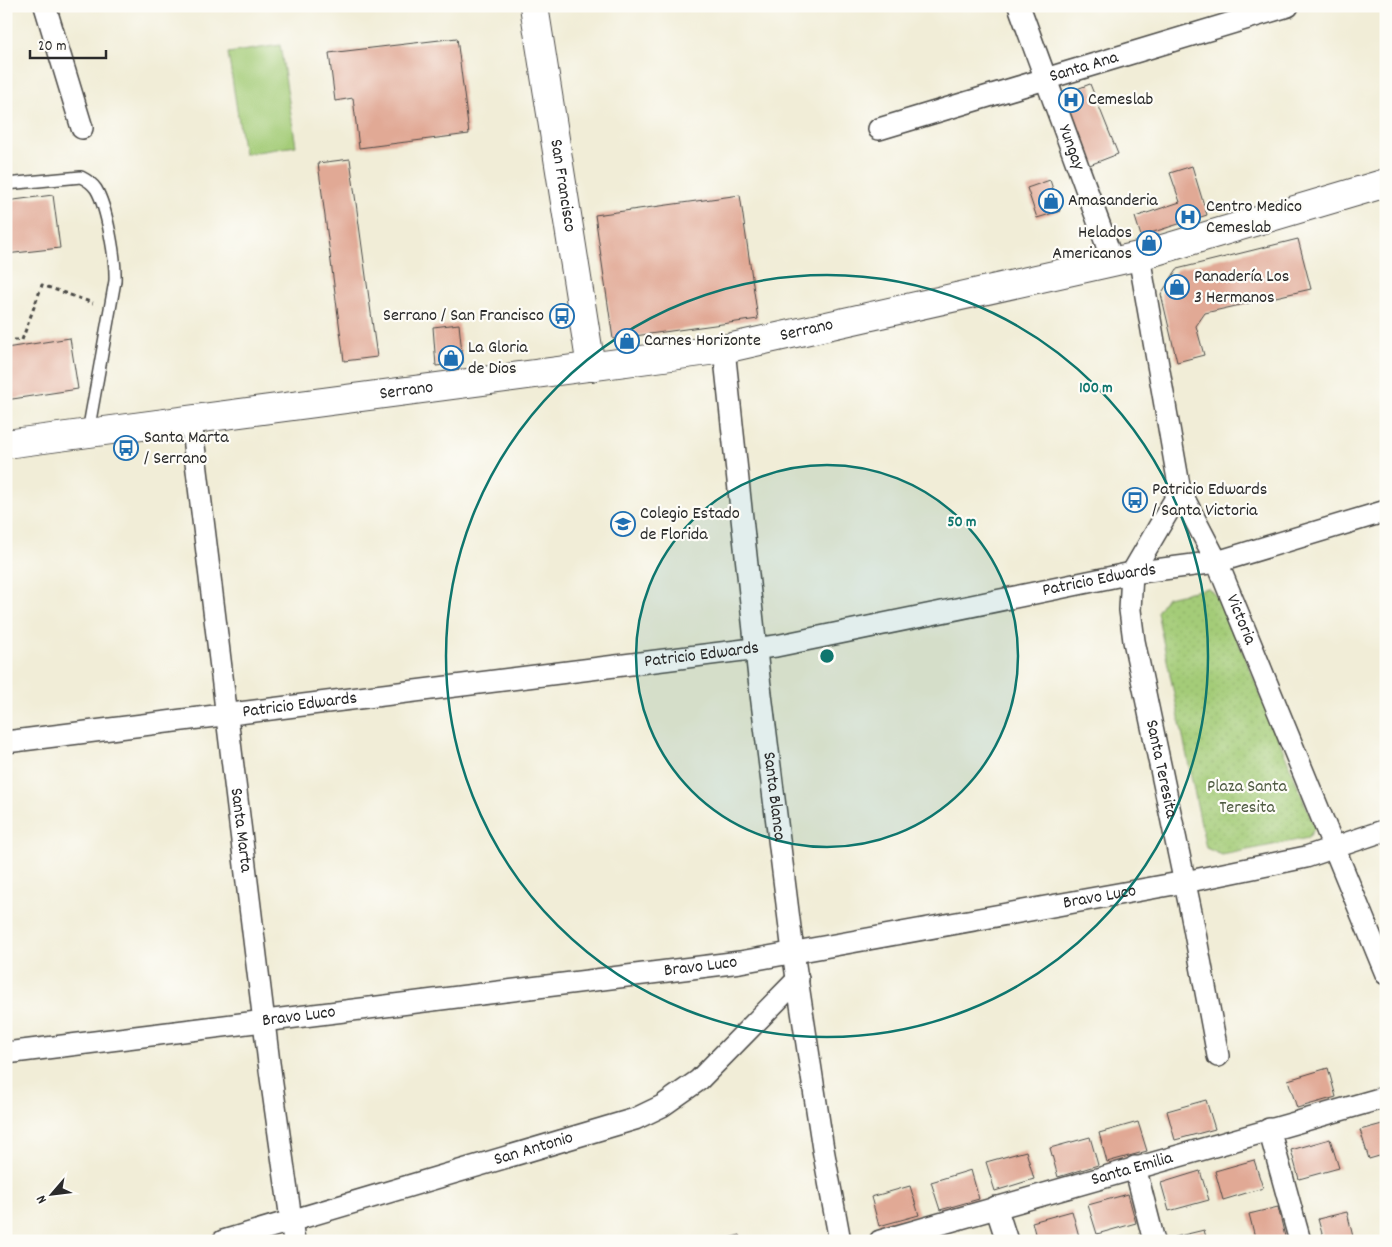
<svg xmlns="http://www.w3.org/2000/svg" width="1392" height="1247" font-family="Dekko,sans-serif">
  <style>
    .grass { fill: url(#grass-dots); stroke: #687c52 }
    .garden { fill: #a4cc78; stroke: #687c52 }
    .building { fill: #e1a995 }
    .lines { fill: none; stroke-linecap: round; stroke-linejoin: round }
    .lane-casing { stroke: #494845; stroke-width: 14 }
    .street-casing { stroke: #494845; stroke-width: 24 }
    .secondary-casing { stroke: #494845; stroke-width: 30 }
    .path { stroke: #494845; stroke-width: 3; stroke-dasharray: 4 4; stroke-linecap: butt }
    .lane { stroke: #fff; stroke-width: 11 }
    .street { stroke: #fff; stroke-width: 21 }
    .secondary { stroke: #fff; stroke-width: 28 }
    .ring { fill: none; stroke: #0f766e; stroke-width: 2.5 }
    .labels { text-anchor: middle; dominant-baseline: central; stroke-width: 4.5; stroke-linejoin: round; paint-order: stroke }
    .street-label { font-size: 18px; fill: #2b2b2b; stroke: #fdfcf7 }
    .poi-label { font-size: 18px; fill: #2b2b2b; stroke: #fdfcf7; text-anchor: start }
    .park-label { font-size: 18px; fill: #4f5b42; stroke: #fdfcf7 }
    .centre { fill: #0f766e; stroke: #fdfcf7; stroke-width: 2.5 }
    .ring-label { font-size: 15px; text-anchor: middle; font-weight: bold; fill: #0f766e; stroke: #fdfcf7; stroke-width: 4.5; stroke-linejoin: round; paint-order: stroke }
  </style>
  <defs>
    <pattern id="grass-dots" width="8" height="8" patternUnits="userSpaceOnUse" patternTransform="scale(1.25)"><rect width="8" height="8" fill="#a4cc78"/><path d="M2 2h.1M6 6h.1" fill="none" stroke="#8daf68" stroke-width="1.8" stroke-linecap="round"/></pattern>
  </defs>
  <rect width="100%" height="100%" fill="#fdfcf7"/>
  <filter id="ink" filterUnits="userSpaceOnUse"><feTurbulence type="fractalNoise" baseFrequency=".02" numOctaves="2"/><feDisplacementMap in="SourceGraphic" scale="10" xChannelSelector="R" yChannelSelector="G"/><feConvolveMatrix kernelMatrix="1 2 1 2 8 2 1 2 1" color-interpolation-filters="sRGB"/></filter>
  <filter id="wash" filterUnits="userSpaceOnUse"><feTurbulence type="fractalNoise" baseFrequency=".0096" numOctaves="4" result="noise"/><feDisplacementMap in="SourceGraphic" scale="20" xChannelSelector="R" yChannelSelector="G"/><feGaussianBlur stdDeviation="1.12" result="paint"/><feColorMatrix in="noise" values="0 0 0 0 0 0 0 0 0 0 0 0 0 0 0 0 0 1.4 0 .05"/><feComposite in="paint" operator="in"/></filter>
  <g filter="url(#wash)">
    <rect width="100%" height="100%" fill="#f1edd7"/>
    <path class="grass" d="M1208,588L1223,603L1315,828L1308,838L1222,855L1206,848L1157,612L1167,597Z"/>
    <path class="garden" d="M280,45L296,146L244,154L228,53Z"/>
    <g id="blocks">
      <g class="building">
        <path d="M457,38L469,134L359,148L353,98L335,101L329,53Z"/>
        <path d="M1090,84L1118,154L1087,166L1064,107L1069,92Z"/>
        <path d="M350,159L377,357L344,361L318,163Z"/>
        <path d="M1192,166L1207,215L1141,236L1135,217L1180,202L1170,173Z"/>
        <path d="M1050,180L1060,211L1037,218L1027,188Z"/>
        <path d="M53,195L60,248L6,254V201Z"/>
        <path d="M740,195L758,319L613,339L595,215Z"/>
        <path d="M1298,239L1311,289L1205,313L1196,326L1204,355L1177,362L1161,294L1177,269Z"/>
        <path d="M459,324L463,363L436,366L433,327Z"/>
        <path d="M70,338L78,389L6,400V348Z"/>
        <path d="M1328,1068L1336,1097L1297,1108L1288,1080Z"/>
        <path d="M1206,1100L1215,1129L1175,1140L1167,1111Z"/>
        <path d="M1138,1122L1147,1151L1107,1162L1099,1133Z"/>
        <path d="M1386,1123V1154L1369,1159L1360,1130Z"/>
        <path d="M1090,1137L1098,1165L1058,1177L1050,1148Z"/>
        <path d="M1330,1139L1339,1168L1299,1179L1291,1150Z"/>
        <path d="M1026,1151L1034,1179L995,1191L986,1162Z"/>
        <path d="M1254,1160L1263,1188L1223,1200L1215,1171Z"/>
        <path d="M971,1170L979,1199L940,1210L931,1182Z"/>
        <path d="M1200,1171L1209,1200L1169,1211L1161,1183Z"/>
        <path d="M910,1186L919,1215L879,1226L871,1197Z"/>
        <path d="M1128,1194L1136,1223L1097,1234L1088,1205Z"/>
        <path d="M1278,1207L1286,1241H1256L1249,1214Z"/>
        <path d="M1072,1211L1080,1240L1037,1241L1032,1222Z"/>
        <path d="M1347,1212L1354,1241H1324L1318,1219Z"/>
        <path d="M1204,1230L1207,1241H1176L1175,1237Z"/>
        <path d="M740,1235L742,1241H720V1240Z"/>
      </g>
    </g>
  </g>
  <g filter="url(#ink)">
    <use href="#blocks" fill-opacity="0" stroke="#494845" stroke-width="1"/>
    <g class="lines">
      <defs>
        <path id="lane" d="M6,184L81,177C87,180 92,183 96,189C107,207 116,260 115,281L88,432"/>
        <g id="street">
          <path d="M45,6L82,128"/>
          <path id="s1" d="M1019,6L1113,262"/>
          <path id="s2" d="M879,129L1288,6"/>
          <path id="s3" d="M1139,256L1180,491L1217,562L1386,974"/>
          <path id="s4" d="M724,349L759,678L793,952L823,1149L840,1241"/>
          <path id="s5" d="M191,421L269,1063L294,1241"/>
          <path id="s6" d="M1180,491L1132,573L1130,610L1134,641L1191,912L1218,1056"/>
          <path id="s7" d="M6,742L776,646L1132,573L1217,562L1386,511"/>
          <path id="s8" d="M6,1053L740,962L1185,882L1306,857L1386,830"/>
          <path d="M1269,1129L1300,1241"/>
          <path d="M1135,1167L1154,1241"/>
          <path d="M996,1207L1007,1241"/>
          <path id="s9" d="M223,1241L635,1119L662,1106L699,1080L798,979"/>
          <path id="s10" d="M880,1241L1386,1097"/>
        </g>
        <g id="secondary">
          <path id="s11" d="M534,6L591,367"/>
          <path id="s12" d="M6,444L724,349L1139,256L1386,183"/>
        </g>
      </defs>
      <use href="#lane" class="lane-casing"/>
      <use href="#street" class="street-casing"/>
      <use href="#secondary" class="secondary-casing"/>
      <path class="path" d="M6,340H22L42,285L93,303"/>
      <use href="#lane" class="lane"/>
      <use href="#street" class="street"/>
      <use href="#secondary" class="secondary"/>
    </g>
  </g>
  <circle cx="827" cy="656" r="191" fill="#0f766e" fill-opacity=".12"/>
  <g class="ring">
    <circle cx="827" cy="656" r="191"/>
    <circle cx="827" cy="656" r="381"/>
  </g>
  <defs>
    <symbol id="hospital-ring" viewBox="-11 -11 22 22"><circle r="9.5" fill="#fdfcf7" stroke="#1f6fb2" stroke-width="1.5"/><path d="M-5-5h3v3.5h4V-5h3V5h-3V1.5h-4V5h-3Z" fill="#1f6fb2"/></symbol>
    <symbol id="shop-ring" viewBox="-11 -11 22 22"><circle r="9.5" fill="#fdfcf7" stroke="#1f6fb2" stroke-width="1.5"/><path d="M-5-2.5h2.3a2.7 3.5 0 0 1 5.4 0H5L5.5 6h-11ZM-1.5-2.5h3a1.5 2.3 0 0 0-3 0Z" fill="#1f6fb2"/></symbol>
    <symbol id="bus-ring" viewBox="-11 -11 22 22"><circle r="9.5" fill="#fdfcf7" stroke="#1f6fb2" stroke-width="1.5"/><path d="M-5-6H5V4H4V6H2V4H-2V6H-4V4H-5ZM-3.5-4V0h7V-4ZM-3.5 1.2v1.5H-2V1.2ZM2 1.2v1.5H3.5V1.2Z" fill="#1f6fb2"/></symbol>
    <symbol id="school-ring" viewBox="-11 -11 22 22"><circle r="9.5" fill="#fdfcf7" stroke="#1f6fb2" stroke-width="1.5"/><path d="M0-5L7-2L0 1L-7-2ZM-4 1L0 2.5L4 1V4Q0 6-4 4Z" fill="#1f6fb2"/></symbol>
  </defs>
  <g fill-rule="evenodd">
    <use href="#hospital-ring" x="1057" y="86" width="28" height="28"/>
    <use href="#shop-ring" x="1037" y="187" width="28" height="28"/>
    <use href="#hospital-ring" x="1174" y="203" width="28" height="28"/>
    <use href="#shop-ring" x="1135" y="229" width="28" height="28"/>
    <use href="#shop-ring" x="1163" y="273" width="28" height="28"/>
    <use href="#bus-ring" x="548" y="302" width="28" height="28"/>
    <use href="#shop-ring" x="613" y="327" width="28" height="28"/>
    <use href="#shop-ring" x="437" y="344" width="28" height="28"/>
    <use href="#bus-ring" x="112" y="434" width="28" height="28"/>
    <use href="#bus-ring" x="1121" y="486" width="28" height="28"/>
    <use href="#school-ring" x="609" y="510" width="28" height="28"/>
  </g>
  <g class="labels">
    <g class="street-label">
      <text stroke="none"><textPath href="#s2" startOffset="214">Santa Ana</textPath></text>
      <text stroke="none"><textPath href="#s1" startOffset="151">Yungay</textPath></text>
      <text stroke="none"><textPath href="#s11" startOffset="182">San Francisco</textPath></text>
      <text stroke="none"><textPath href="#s12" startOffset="809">Serrano</textPath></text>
      <text stroke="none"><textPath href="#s12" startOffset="404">Serrano</textPath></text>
      <text stroke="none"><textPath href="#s7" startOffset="1106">Patricio Edwards</textPath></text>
      <text stroke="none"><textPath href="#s3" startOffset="381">Victoria</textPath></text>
      <text stroke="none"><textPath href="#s7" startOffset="701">Patricio Edwards</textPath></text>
      <text stroke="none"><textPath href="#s7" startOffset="296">Patricio Edwards</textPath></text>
      <text stroke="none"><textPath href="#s6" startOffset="294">Santa Teresita</textPath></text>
      <text stroke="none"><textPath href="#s4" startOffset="450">Santa Blanca</textPath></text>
      <text stroke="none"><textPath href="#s5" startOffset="412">Santa Marta</textPath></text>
      <text stroke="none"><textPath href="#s8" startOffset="1105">Bravo Luco</textPath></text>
      <text stroke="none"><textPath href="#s8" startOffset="700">Bravo Luco</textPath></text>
      <text stroke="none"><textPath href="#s8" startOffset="295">Bravo Luco</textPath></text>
      <text stroke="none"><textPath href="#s9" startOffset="324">San Antonio</textPath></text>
      <text stroke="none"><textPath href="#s10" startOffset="262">Santa Emilia</textPath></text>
    </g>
    <g class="poi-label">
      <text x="1088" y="100">Cemeslab</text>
      <text x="1068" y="201">Amasanderia</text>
      <text x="1206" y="207">Centro Medico<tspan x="1206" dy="21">Cemeslab</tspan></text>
      <text x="1132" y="233" text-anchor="end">Helados<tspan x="1132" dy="21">Americanos</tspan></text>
      <text x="1194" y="277">Panadería Los<tspan x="1194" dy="21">3 Hermanos</tspan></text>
      <text x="544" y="316" text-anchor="end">Serrano / San Francisco</text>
      <text x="644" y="341">Carnes Horizonte</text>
      <text x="468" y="348">La Gloria<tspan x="468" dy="21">de Dios</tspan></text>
      <text x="144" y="438">Santa Marta<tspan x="144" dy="21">/ Serrano</tspan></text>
      <text x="1152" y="490">Patricio Edwards<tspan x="1152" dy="21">/ Santa Victoria</tspan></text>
      <text x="640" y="514">Colegio Estado<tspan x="640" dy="21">de Florida</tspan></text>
    </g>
    <g class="park-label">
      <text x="1247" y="787">Plaza Santa<tspan x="1247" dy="21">Teresita</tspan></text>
    </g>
  </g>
  <circle cx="827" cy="656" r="8" class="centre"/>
  <g class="ring-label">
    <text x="1096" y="392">100 m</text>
    <text x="962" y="526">50 m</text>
  </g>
  <rect width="1392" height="1247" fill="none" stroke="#fdfcf7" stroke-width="25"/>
  <g transform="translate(52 1194) rotate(242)" stroke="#fdfcf7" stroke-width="4" paint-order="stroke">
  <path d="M0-4L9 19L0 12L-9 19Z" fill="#2b2b2b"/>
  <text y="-8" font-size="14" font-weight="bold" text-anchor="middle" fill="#2b2b2b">N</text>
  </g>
  <path d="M30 50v8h76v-8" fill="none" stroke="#2b2b2b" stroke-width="2.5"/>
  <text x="38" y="50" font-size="15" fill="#2b2b2b" stroke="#fdfcf7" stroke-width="4" paint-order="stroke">20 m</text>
</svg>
